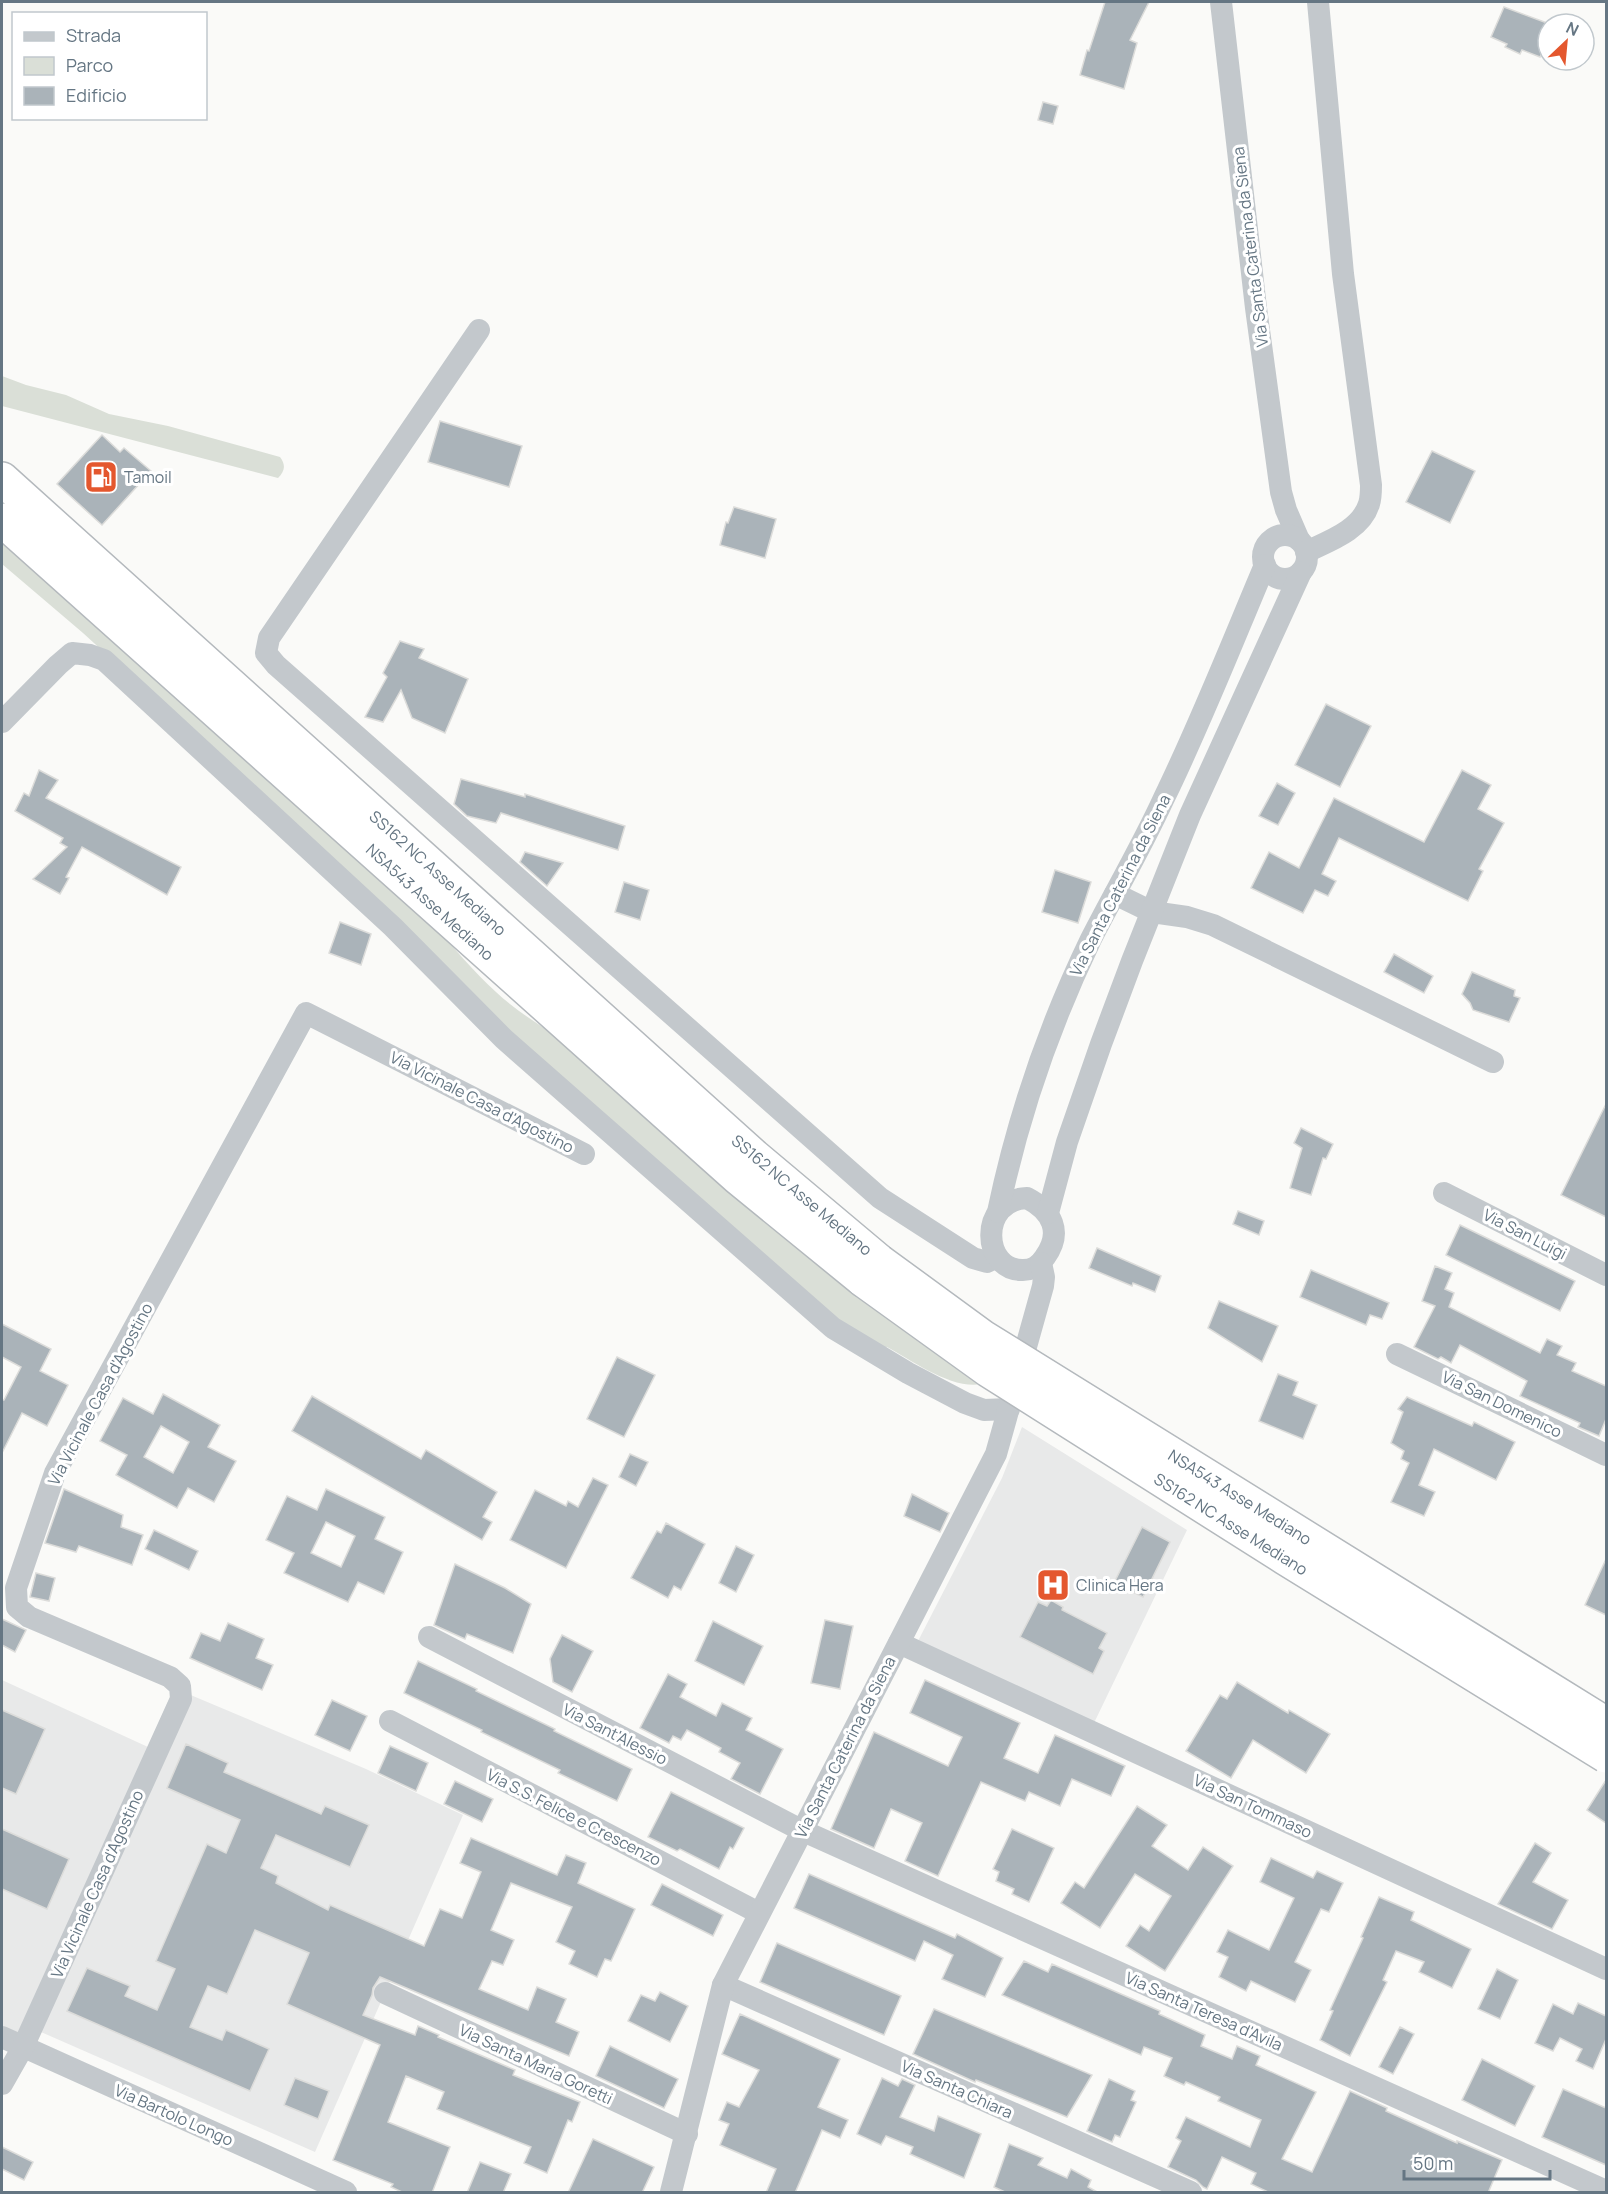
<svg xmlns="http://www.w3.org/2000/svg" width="1608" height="2194" font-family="Manrope,sans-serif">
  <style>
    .built { fill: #e8e9e9 }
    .green { fill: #dadfd7 }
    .building { fill: #aab3b9; stroke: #dcdcda; stroke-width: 1.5; fill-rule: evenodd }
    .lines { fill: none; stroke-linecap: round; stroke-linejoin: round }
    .highway-casing { stroke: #b4b9bd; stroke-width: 36 }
    .minor { stroke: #c3c8cc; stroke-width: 22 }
    .highway { stroke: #fff; stroke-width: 33 }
    .highway-bridge-casing { stroke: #b4b9bd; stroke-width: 36; stroke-linecap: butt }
    .highway-bridge { stroke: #fff; stroke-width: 33 }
    .labels { text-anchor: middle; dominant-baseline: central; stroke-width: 6; stroke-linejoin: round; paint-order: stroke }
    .street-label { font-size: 16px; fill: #657683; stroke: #fff }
    .poi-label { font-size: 16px; fill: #657683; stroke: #fff; text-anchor: start }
  </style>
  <rect width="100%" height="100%" fill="#fafaf8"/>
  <g class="built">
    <path d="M1022,1427L1187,1530L1094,1723L918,1641L1002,1478Z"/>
    <path d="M2,1680L148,1747L174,1688L366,1769L463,1815L315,2152L25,2025L16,2037L2,2030Z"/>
  </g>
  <g class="green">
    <path d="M2,376L26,385L66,395L109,414L168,426L280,457C286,465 285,471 278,478L2,406Z"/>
    <path d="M2,532L433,924C453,947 473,971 496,992C514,1009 535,1022 556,1036L820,1266L888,1319L982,1384C952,1390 913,1361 887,1347L883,1349L838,1319L515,1038L186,727L83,633L2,564Z"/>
  </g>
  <g class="building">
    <path d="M1105,2H1149L1130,40L1137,43L1124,89L1080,75L1087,50L1089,51Z"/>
    <path d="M1504,7L1547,23L1543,31L1548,33V39L1540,57L1522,50L1520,54L1505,47L1507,44L1491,37Z"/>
    <path d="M1043,102L1058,106L1053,124L1038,120Z"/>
    <path d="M440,421L522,446L509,487L428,462Z"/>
    <path d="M102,435L120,452L124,448L151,471L102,525L57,484Z"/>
    <path d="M1432,451L1475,471L1450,523L1406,502Z"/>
    <path d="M734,507L776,519L765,558L720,545L726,522L728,523Z"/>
    <path d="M400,641L424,649L419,658L468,679L445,733L412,718L401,690L383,722L365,717L387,677L383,673Z"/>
    <path d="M1326,704L1371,726L1340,787L1295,765Z"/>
    <path d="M39,770L58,780L46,798L181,867L167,895L82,847L66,877L69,878L60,894L33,879L67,847L60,843L63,838L15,811L24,793L29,796Z"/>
    <path d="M1462,770L1491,785L1478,809L1504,823L1479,869L1483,871L1468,901L1339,838L1322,874L1336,881L1328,896L1315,890L1303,913L1251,888L1269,852L1299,868L1334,798L1424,842Z"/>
    <path d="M461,779L525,797V794L625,826L618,850L501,813L496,823L467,816L454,804Z"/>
    <path d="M1277,783L1295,793L1278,825L1259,816Z"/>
    <path d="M525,852L563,863L547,886L520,862Z"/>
    <path d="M1055,870L1091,882L1078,923L1042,912Z"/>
    <path d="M624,882L649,890L640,920L615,912Z"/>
    <path d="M340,922L371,934L361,965L329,953Z"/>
    <path d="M1394,954L1433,976L1424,993L1384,972Z"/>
    <path d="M1472,972L1515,990L1514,996L1520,998L1509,1022L1473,1010L1470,1003L1462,994Z"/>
    <path d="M1606,1104V1217L1561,1195Z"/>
    <path d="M1301,1128L1333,1144L1326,1159L1323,1158L1311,1195L1290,1188L1302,1148L1294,1143Z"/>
    <path d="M1238,1211L1264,1221L1259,1235L1233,1224Z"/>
    <path d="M1460,1225L1575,1281L1560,1311L1446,1255Z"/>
    <path d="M1097,1248L1161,1276L1155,1292L1133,1283L1132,1286L1089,1268Z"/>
    <path d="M1435,1266L1452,1273L1445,1289L1454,1293L1449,1307L1540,1353L1547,1339L1562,1346L1557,1355L1576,1363L1572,1371L1606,1386V1419L1599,1436L1578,1427L1580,1423L1520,1396L1527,1381L1460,1345L1451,1363L1441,1357L1438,1359L1414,1347L1435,1306L1422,1301Z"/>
    <path d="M1311,1270L1389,1303L1382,1319L1370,1315L1366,1325L1300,1297Z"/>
    <path d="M1219,1301L1278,1326L1262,1362L1208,1328Z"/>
    <path d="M2,1324L51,1349L40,1371L68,1385L47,1426L22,1413L2,1453V1400H4L21,1367L2,1357Z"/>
    <path d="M617,1357L655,1375L624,1437L587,1419Z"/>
    <path d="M1278,1374L1298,1382L1293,1395L1317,1405L1303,1439L1259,1421Z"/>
    <path d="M163,1394L220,1425L208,1447L236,1461L214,1502L188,1488L177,1508L116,1475L127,1455L100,1441L123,1398L153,1414ZM161,1426L189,1442L173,1473L144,1457Z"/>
    <path d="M312,1396L421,1459L426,1450L497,1492L483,1517L492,1522L482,1540L292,1431Z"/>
    <path d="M1407,1397L1472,1426L1474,1422L1515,1442L1496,1480L1434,1449L1419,1485L1435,1492L1424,1516L1391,1502L1409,1463L1401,1459L1404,1451L1391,1443L1403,1412L1398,1409Z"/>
    <path d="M630,1454L648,1462L636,1486L619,1477Z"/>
    <path d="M593,1478L608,1485L566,1568L510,1540L535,1490L566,1506L568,1501L578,1507Z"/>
    <path d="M64,1489L123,1515L121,1527L143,1535L132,1565L79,1546L76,1552L45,1543Z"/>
    <path d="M326,1489L385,1517L375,1539L403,1552L384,1594L358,1582L348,1602L284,1573L294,1553L266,1540L287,1496L317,1510ZM326,1522L355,1536L341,1567L311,1553Z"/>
    <path d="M912,1494L949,1513L940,1532L904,1516Z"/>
    <path d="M666,1523L705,1544L681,1590L674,1586L668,1598L631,1578L657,1531L661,1533Z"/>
    <path d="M1142,1527L1170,1542L1143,1597L1114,1583Z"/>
    <path d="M154,1530L198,1551L189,1570L145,1549Z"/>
    <path d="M736,1546L754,1555L736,1592L719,1583Z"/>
    <path d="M1606,1559V1615L1585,1605Z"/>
    <path d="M455,1564L505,1588L531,1604L513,1653L467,1634L465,1639L434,1625Z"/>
    <path d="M36,1573L55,1578L49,1601L30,1597Z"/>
    <path d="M1051,1600L1063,1607L1062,1610L1107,1633L1099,1648L1104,1651L1093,1674L1020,1637L1038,1602L1047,1606Z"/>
    <path d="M2,1619L26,1630L15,1652L2,1645Z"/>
    <path d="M825,1620L853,1626L840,1689L811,1683Z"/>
    <path d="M713,1621L763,1646L744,1685L695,1661Z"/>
    <path d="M228,1623L264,1639L256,1658L273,1665L262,1690L190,1658L201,1633L220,1641Z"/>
    <path d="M562,1635L593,1651L572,1692L553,1682L550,1659Z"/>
    <path d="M418,1661L477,1689L476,1691L555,1729L554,1731L632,1769L617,1801L558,1773L560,1770L481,1732L482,1730L404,1693Z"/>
    <path d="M668,1674L687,1684L680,1697L716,1716L722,1703L752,1718L746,1730L783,1749L760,1794L731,1779L740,1763L719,1752L721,1748L687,1730L681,1740L673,1736L669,1743L640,1728Z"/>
    <path d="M925,1680L1020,1723L1004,1758L1038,1773L1055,1735L1125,1766L1111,1796L1072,1779L1060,1806L1029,1792L1025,1801L981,1782L938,1876L905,1861L922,1823L891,1809L874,1848L831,1829L874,1732L948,1766L962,1737L910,1713Z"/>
    <path d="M1237,1682L1288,1713L1289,1710L1330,1734L1306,1773L1253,1740L1231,1778L1186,1751L1220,1695L1227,1699Z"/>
    <path d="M332,1700L367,1716L350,1751L315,1735Z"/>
    <path d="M2,1710L45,1729L16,1794L2,1788Z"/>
    <path d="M186,1744L228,1763L224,1772L321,1814L325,1806L369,1825L350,1867L276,1835L261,1868L278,1876L276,1883L328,1910L330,1905L424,1946L440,1909L462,1918L481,1872L460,1863L471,1838L557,1875L566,1855L586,1863L578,1883L635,1909L611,1961L605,1959L597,1977L569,1964L575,1951L556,1942L572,1907L511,1883L491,1930L514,1940L503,1965L492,1961L479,1989L528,2010L537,1987L566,1999L556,2022L579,2032L569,2056L380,1977L373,1988L372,1995L363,2015L415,2035L418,2026L439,2035L438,2037L515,2070L513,2075L580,2102L572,2122L568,2120L547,2173L524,2163L531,2147L437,2109L444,2092L406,2076L388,2122L450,2147L432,2193H404L391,2187L393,2184L333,2160L380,2045L287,2004L309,1953L255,1930L227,1994L208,1986L190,2027L222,2040L226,2030L269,2049L250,2091L67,2011L87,1968L130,1986L125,1996L157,2010L175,1969L156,1961L207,1844L226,1853L240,1820L167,1788Z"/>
    <path d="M390,1746L428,1763L416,1791L378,1773Z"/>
    <path d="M1606,1780V1823L1587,1810Z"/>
    <path d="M455,1781L493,1799L482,1822L444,1804Z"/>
    <path d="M671,1792L744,1828L733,1849L730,1847L719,1869L680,1849L677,1851L648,1837Z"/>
    <path d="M1137,1806L1167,1825L1152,1846L1188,1870L1203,1847L1233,1866L1165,1971L1126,1946L1140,1925L1149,1931L1171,1896L1135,1874L1100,1928L1061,1903L1075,1882L1084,1888Z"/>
    <path d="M2,1829L69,1859L47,1909L2,1889Z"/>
    <path d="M1012,1829L1054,1848L1029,1902L1012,1894L1014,1889L996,1881L999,1872L993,1869Z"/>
    <path d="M1535,1843L1551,1853L1533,1882L1568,1900L1552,1929L1498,1904Z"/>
    <path d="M1271,1858L1313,1878L1317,1871L1343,1883L1329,1912L1321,1909L1295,1962L1311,1970L1295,2002L1251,1981L1246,1991L1219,1977L1228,1957L1217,1952L1228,1930L1269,1950L1294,1898L1260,1882Z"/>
    <path d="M809,1874L955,1938L957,1934L1003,1958L985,1997L942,1979L953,1955L924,1941L915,1961L794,1908Z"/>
    <path d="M662,1884L723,1915L713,1936L651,1905Z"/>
    <path d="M1379,1897L1414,1912L1411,1920L1471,1949L1452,1988L1419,1972L1424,1962L1396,1951L1383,1980L1387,1982L1350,2056L1320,2040L1333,2011L1330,2010L1363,1938L1361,1937Z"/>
    <path d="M777,1943L901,1996L884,2035L760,1982Z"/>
    <path d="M1024,1961L1048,1972L1052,1964L1160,2011L1159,2014L1205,2035L1201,2046L1232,2059L1237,2046L1260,2056L1256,2065L1316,2092L1282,2159L1312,2172L1350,2091L1387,2108L1386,2111L1457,2143V2141L1502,2160L1488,2193H1270L1251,2184L1256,2173L1222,2157L1207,2189L1203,2187L1196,2180L1168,2167L1181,2141L1176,2138L1186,2117L1250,2147L1261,2120L1218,2101L1220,2097L1186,2082L1184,2085L1164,2076L1172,2058L1144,2047L1141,2055L1002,1995Z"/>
    <path d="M1497,1969L1518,1980L1500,2019L1478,2009Z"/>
    <path d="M660,1992L688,2006L670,2042L628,2021L641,1995L655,2001Z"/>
    <path d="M1578,2003L1606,2016V2039L1593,2069L1576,2061L1582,2049L1560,2038L1553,2051L1535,2043L1553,2004L1573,2014Z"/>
    <path d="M934,2009L1092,2075L1067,2117L976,2080L975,2082L913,2054Z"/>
    <path d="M740,2014L840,2059L818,2107L848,2120L840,2138L822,2130L795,2193H766L776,2169L720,2145L729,2124L719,2120L727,2102L739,2107L759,2070L722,2054Z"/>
    <path d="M1400,2027L1414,2034L1393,2074L1379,2067Z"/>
    <path d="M610,2046L678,2079L664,2108L596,2076Z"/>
    <path d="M1482,2059L1535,2086L1515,2126L1462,2100Z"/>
    <path d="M295,2078L329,2091L318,2119L284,2105Z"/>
    <path d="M882,2078L898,2086L902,2079L915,2085L900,2117L934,2131L938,2116L981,2134L964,2178L910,2154L913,2147L886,2136L881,2145L857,2134Z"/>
    <path d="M1109,2079L1135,2091L1131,2100L1136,2102L1120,2137L1115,2135L1112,2142L1087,2131Z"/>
    <path d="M1563,2089L1606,2108V2165L1542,2137Z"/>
    <path d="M593,2139L654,2167L642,2193H568Z"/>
    <path d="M1009,2144L1043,2158L1038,2165L1067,2178L1071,2169L1091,2180L1088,2187L1099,2193H1007L994,2187Z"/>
    <path d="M2,2147L33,2162L24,2180L2,2169Z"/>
    <path d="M480,2162L511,2174L503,2193H467Z"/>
  </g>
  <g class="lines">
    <defs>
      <g id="highway">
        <path d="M2,479L754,1156L879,1261"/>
        <path d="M2,520L738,1178L863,1280"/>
      </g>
    </defs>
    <use href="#highway" class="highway-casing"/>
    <g class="minor">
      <path d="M1221,2L1256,308L1281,492L1286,510L1299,540"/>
      <path d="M479,330L269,638L266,653L276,665L880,1198L973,1258L987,1262L997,1257"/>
      <circle cx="1285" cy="557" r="22"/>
      <path d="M1306,552C1329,541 1361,530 1369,504C1371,498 1371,491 1371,485L1343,274L1318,2"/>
      <path d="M2,722L58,665L72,653L90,655L104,660L393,927L504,1039L833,1328L908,1373L965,1403L984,1410L1009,1409"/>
      <path d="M1115,894L1152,912L1187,917L1213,925L1493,1062"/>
      <path d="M1444,1193L1606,1275"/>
      <path d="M1027,1198C1052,1211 1063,1232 1045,1257C1039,1266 1033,1270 1023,1270C982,1271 978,1200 1027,1198Z"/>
      <path d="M998,1212C1018,1116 1048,1028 1091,939C1115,892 1142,846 1164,798C1201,722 1232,643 1265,565"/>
      <path d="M1048,1213L1067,1142L1101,1044L1132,961L1190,815L1301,572"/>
      <path d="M1397,1354L1606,1455"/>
      <path d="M429,1637L801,1830L1606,2191"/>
      <path d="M899,1643L1606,1969"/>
      <path d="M390,1721L759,1913"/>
      <path d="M723,1985L1191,2192"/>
      <path d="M385,1993L687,2134"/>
      <path d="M2,2037L346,2192"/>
      <path d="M2,2084L23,2047L181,1699L180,1686L170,1677L29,1617L17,1607L16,1588L55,1473L306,1013L584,1154"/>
      <path d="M671,2192L723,1985L996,1454L1043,1286L1044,1277L1041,1263"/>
    </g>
    <use href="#highway" class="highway"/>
    <defs>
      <g id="highway-bridge">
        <path d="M879,1261L983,1337L1606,1724"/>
        <path d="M863,1280L988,1370L1285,1558L1606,1756"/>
      </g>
    </defs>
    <use href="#highway-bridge" class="highway-bridge-casing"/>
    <use href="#highway-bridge" class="highway-bridge"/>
  </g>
  <defs>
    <symbol id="fuel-square" viewBox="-11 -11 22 22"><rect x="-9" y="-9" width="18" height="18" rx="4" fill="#e4572e" stroke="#fff"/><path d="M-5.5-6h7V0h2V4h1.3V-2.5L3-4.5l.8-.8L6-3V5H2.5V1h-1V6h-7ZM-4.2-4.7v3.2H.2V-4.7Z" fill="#fff"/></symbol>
    <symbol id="hospital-square" viewBox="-11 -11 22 22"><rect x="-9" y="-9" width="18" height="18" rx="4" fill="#e4572e" stroke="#fff"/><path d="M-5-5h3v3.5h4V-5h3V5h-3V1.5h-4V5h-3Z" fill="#fff"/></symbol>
  </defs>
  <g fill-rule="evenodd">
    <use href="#fuel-square" x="82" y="458" width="38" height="38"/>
    <use href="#hospital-square" x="1034" y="1566" width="38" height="38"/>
  </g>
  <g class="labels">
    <g class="street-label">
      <text transform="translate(1250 247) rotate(-97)">Via Santa Caterina da Siena</text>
      <text transform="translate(438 873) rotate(42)">SS162 NC Asse Mediano</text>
      <text transform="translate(1120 885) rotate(-63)">Via Santa Caterina da Siena</text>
      <text transform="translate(430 902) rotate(42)">NSA543 Asse Mediano</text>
      <text transform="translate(482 1102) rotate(27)">Via Vicinale Casa d'Agostino</text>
      <text transform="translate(802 1195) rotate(40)">SS162 NC Asse Mediano</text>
      <text transform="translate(1525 1234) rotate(27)">Via San Luigi</text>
      <text transform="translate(100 1394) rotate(-62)">Via Vicinale Casa d'Agostino</text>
      <text transform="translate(1502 1404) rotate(26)">Via San Domenico</text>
      <text transform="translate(1240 1497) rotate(32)">NSA543 Asse Mediano</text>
      <text transform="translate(1231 1524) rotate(32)">SS162 NC Asse Mediano</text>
      <text transform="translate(615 1734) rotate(27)">Via Sant'Alessio</text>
      <text transform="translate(845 1747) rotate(-63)">Via Santa Caterina da Siena</text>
      <text transform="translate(1253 1806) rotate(25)">Via San Tommaso</text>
      <text transform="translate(574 1817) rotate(27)">Via S.S. Felice e Crescenzo</text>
      <text transform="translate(97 1884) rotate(-66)">Via Vicinale Casa d'Agostino</text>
      <text transform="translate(1204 2011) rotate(24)">Via Santa Teresa d'Avila</text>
      <text transform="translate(536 2064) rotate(25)">Via Santa Maria Goretti</text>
      <text transform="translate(957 2089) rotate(24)">Via Santa Chiara</text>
      <text transform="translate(174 2115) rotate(24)">Via Bartolo Longo</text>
    </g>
    <g class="poi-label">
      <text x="124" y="477">Tamoil</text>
      <text x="1076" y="1585">Clinica Hera</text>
    </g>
  </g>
  <rect width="1608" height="2194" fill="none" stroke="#657683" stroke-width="6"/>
  <rect x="12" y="12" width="195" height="108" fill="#ffffff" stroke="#c1c8cd" stroke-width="1.5"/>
  <rect x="24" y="32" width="30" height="9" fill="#c3c8cc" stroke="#c1c8cd" stroke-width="1.5"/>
  <text x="66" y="42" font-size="18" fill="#657683">Strada</text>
  <rect x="24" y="57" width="30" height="18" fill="#dadfd7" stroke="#c1c8cd" stroke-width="1.5"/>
  <text x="66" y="72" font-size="18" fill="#657683">Parco</text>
  <rect x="24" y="87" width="30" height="18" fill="#aab3b9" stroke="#c1c8cd" stroke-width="1.5"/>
  <text x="66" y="102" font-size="18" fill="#657683">Edificio</text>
  <g transform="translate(1566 42) rotate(26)"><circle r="28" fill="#ffffff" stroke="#c1c8cd" stroke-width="1.5"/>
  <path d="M0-4.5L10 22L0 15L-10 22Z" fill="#e4572e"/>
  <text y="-9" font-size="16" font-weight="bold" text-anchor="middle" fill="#657683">N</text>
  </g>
  <path d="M1404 2170v9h146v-9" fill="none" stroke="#657683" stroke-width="3"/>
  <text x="1413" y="2170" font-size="18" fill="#657683" stroke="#ffffff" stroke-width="4.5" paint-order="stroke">50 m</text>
</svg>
